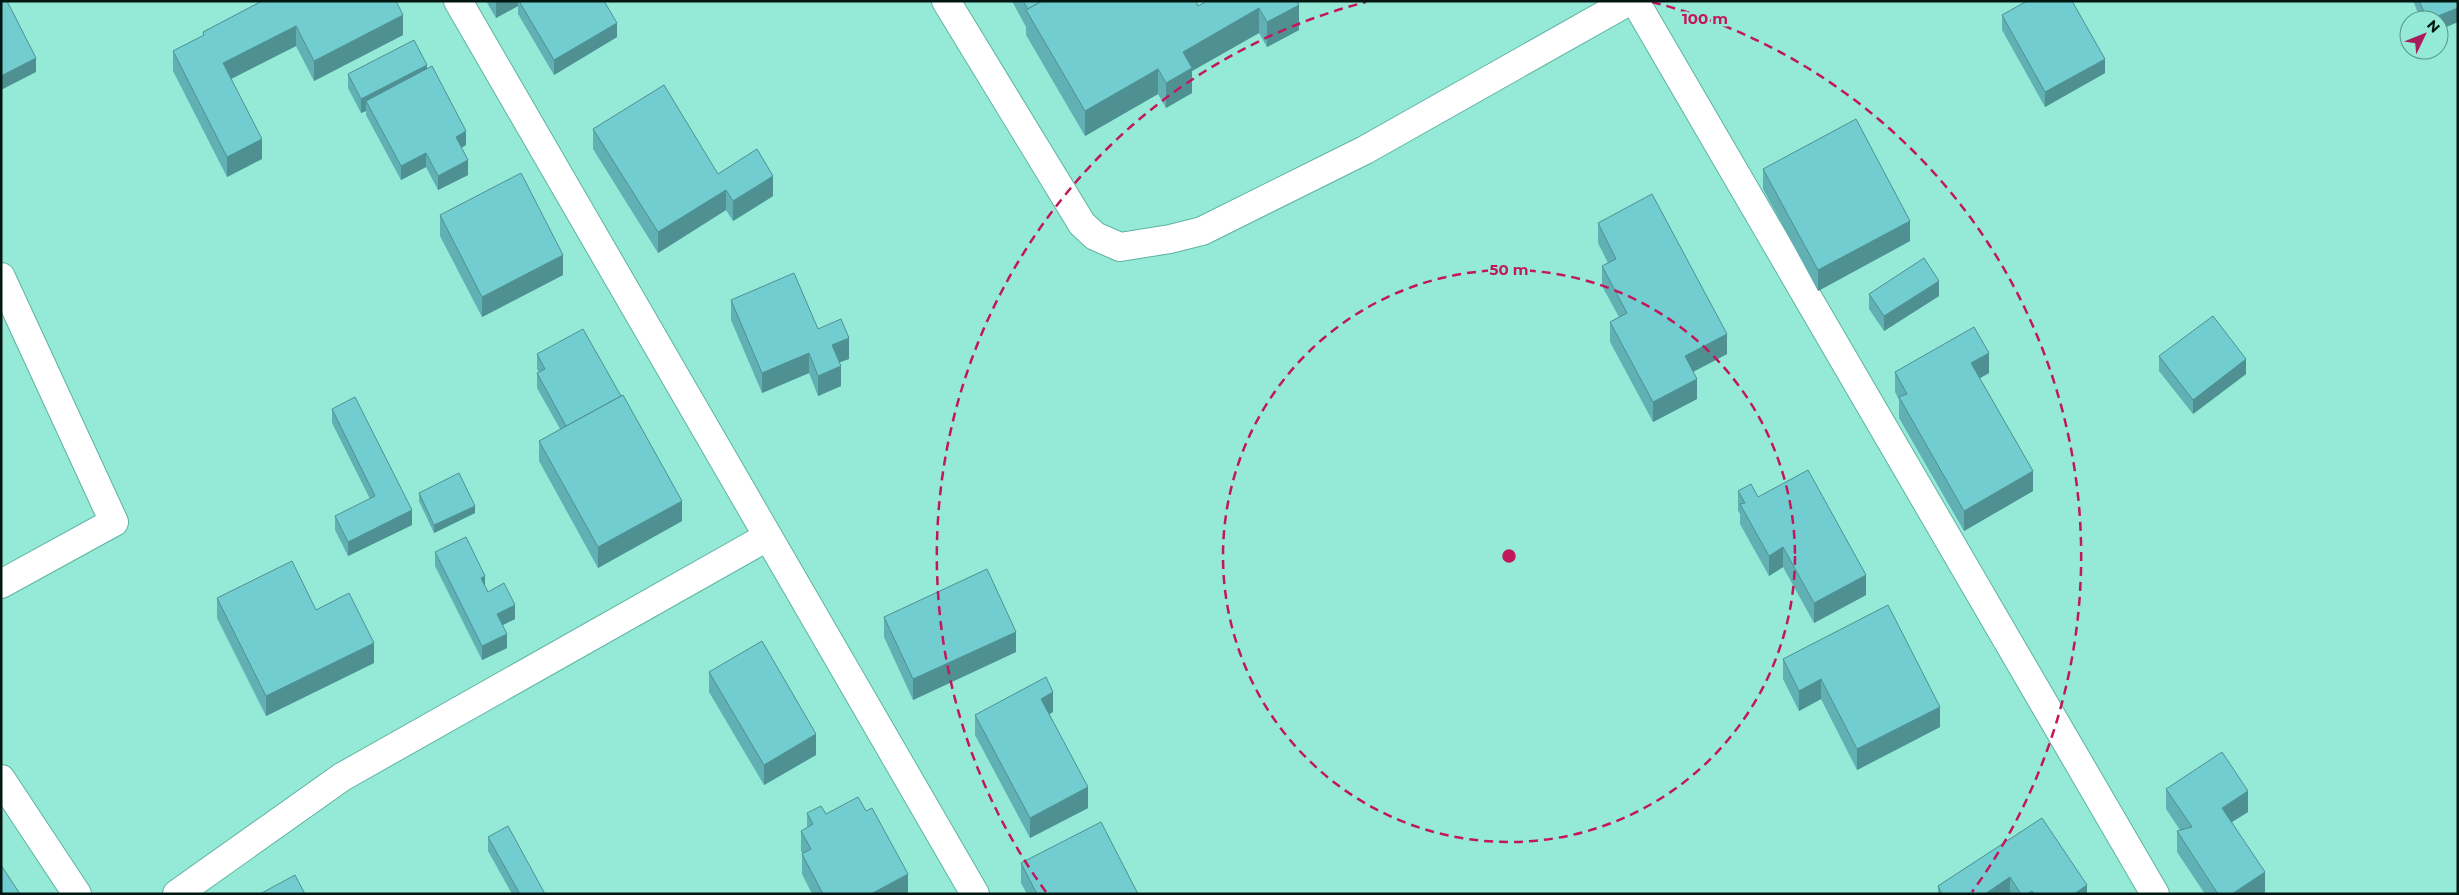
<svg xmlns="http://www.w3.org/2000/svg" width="2459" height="895" font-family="Montserrat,sans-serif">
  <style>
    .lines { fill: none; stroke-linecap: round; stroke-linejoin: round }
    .minor-casing { stroke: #5eb3a2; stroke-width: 30 }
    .minor { stroke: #fff; stroke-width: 28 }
    .wall { fill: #61b0b3 }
    .shaded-wall { fill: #4f9092 }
    .building { fill: #71cdd0; stroke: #4f9092 }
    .ring { fill: none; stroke: #c2185b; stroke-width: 2.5; stroke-dasharray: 9 6 }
    .centre { fill: #c2185b; stroke: #94ead7; stroke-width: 2.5 }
    .ring-label { font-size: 15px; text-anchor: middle; font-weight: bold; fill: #c2185b; stroke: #94ead7; stroke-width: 5; stroke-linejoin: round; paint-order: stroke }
  </style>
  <rect width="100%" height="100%" fill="#94ead7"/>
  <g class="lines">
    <defs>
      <g id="minor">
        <path d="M458,1L975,894"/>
        <path d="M946,1L1082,224L1095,236L1120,247L1170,239L1202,231L1365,150L1629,1"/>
        <path d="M1635,1L2155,894"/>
        <path d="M1,277L114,522L1,584"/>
        <path d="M1,779L77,894"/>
        <path d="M177,894L342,777L767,537"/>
      </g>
    </defs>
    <use href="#minor" class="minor-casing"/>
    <use href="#minor" class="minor"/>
  </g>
  <g class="wall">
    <path d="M262,1L403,35L314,81L296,46L231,79L262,159L227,177L173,71V51L203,36V32Z"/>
    <path d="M486,1H604L617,37L554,75L518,14V6L496,18Z"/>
    <path d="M1012,1H1196L1198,6L1297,1L1299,30L1267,47L1259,33L1192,71V93L1166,108L1158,94L1085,136L1026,35V27Z"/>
    <path d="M2413,1H2458V22L2439,30V20H2421Z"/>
    <path d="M2002,15L2105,73L2045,107L2002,30Z"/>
    <path d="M427,69L466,145L461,148L468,175L438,190L426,167L401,180L366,115V111L361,113L348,88V74Z"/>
    <path d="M593,129L718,174L773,196L733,221L726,210L658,253L593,149Z"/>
    <path d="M1763,169L1910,241L1818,291L1763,189Z"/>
    <path d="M440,215L563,275L482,317L440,236Z"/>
    <path d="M1598,223L1727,354L1693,372L1697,399L1653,422L1610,342V322L1619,317L1602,286V266L1608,263L1598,243Z"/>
    <path d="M1869,294L1939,296L1884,331L1869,309Z"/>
    <path d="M731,300L818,329L849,359L840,362L841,386L818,396L809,373L762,393L731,320Z"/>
    <path d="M537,354L682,521L598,568L539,461V441L560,429L537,388V373L539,372L537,369Z"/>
    <path d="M2159,356L2246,374L2193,414L2159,371Z"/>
    <path d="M1895,372L1989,373L1980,378L2033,491L1964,531L1899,418V400L1895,392Z"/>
    <path d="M332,409L412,525L348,556L335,530V516L370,499L332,423Z"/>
    <path d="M1738,491L1758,497L1866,595L1814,623L1783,567L1769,576L1740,524V514L1738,511Z"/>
    <path d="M419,493L475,513L434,533L419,501Z"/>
    <path d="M435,552L485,587L488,592L515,619L502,625L507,648L482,660L435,566Z"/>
    <path d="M217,598L316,610L374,663L266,716L217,618Z"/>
    <path d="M884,617L1016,652L913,700L884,637Z"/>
    <path d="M1783,659L1940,727L1857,770L1821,699L1799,711L1783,679Z"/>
    <path d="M709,672L816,755L764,785L709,692Z"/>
    <path d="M1053,712L1049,714L1088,808L1030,838L975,735V715Z"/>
    <path d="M2166,789L2248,812L2232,822L2265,892L2263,894H2205L2177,852V831L2180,830L2166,809Z"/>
    <path d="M807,813L826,814L908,894H812L802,874V854H803L801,851V831L807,828Z"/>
    <path d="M2042,818L2087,894H1938V886Z"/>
    <path d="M488,837L545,894H512L488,851Z"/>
    <path d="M1021,863L1138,894H1027L1021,883Z"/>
  </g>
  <g class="shaded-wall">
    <path d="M496,1H518V6L496,18Z"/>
    <path d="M1299,5V30L1267,47V22Z"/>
    <path d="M1259,8V33L1192,71V93L1166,108V83L1183,52Z"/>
    <path d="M2458,8V22L2439,30V20H2429Z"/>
    <path d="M403,15V35L314,81V61Z"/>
    <path d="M617,23V37L554,75V60Z"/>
    <path d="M296,26V46L223,83V63Z"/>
    <path d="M36,58V72L1,90V76Z"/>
    <path d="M2105,59V73L2045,107V92Z"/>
    <path d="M427,65V80L366,101V111L361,113V99Z"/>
    <path d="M1158,69V94L1085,136V111Z"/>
    <path d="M466,131V145L456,151V137Z"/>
    <path d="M262,139V159L227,177V157Z"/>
    <path d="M426,153V167L401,180V166Z"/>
    <path d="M468,160V175L438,190V176Z"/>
    <path d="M773,176V196L733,221V201Z"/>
    <path d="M726,190V210L658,253V232Z"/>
    <path d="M1910,221V241L1818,291V270Z"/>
    <path d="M563,255V275L482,317V297Z"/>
    <path d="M1939,281V296L1884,331V316Z"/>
    <path d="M1727,334V354L1685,376V356Z"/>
    <path d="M849,338V359L832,365V345Z"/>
    <path d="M809,353V373L762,393V373Z"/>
    <path d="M1989,353V373L1971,383V363Z"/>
    <path d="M2246,359V374L2193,414V400Z"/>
    <path d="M841,366V386L818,396V376Z"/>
    <path d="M1697,379V399L1653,422V402Z"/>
    <path d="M2033,471V491L1964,531V511Z"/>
    <path d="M682,501V521L598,568V547Z"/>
    <path d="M475,506V513L434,533V525Z"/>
    <path d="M412,510V525L348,556V542Z"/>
    <path d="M1783,547V567L1769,576V556Z"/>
    <path d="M1866,575V595L1814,623V603Z"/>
    <path d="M485,576V590L481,578Z"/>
    <path d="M515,605V619L497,628V614Z"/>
    <path d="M1016,632V652L913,700V679Z"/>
    <path d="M507,634V648L482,660V646Z"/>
    <path d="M374,643V663L266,716V696Z"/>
    <path d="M1821,679V699L1799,711V691Z"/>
    <path d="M1053,692V712L1041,719V699Z"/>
    <path d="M1940,707V727L1857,770V749Z"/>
    <path d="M816,734V755L764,785V765Z"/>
    <path d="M1088,787V808L1030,838V818Z"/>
    <path d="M2248,791V812L2222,828V808Z"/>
    <path d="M2265,872V892L2263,894H2232Z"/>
    <path d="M908,874V894H871Z"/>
    <path d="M2010,877V894H1985Z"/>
    <path d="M2087,885V894H2074Z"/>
  </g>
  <g class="building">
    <path d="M4,1H7L36,58L1,76V2Z"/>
    <path d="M262,1H396L403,15L314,61L296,26L223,63L262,139L227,157L173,51L204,35L203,32Z"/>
    <path d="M519,1H604L617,23L554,60Z"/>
    <path d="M1023,1H1042L1028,9Z"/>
    <path d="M1042,1H1196L1198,6L1207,1H1297L1299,5L1267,22L1259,8L1183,52L1192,68L1166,83L1158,69L1085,111L1026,10Z"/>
    <path d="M2027,1H2072L2105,59L2045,92L2002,15Z"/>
    <path d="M2419,1H2458V8L2428,20Z"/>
    <path d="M414,40L427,65L361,99L348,74Z"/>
    <path d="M432,66L466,131L456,137L468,160L438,176L426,153L401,166L366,101Z"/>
    <path d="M664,85L718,174L757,149L773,176L733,201L726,190L658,232L593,129Z"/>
    <path d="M1856,119L1910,221L1818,270L1763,169Z"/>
    <path d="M521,173L563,255L482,297L440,215Z"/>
    <path d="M1652,194L1727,334L1685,356L1697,379L1653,402L1610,322L1627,313L1602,266L1616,259L1598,223Z"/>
    <path d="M1924,258L1939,281L1884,316L1869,294Z"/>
    <path d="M794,273L818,329L841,319L849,338L832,345L841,366L818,376L809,353L762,373L731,300Z"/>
    <path d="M2213,316L2246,359L2193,400L2159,356Z"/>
    <path d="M1974,327L1989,353L1971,363L2033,471L1964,511L1899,397L1907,394L1895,372Z"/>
    <path d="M583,329L621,396L566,426L537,373L545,369L537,354Z"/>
    <path d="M623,395L682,501L598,547L539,441Z"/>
    <path d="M355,397L412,510L348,542L335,516L375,496L332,409Z"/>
    <path d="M1808,470L1866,575L1814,603L1783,547L1769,556L1740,504L1745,503L1738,491L1751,484L1758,497Z"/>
    <path d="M459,473L475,506L434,525L419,493Z"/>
    <path d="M466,537L485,576L481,578L488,592L504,583L515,605L497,614L507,634L482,646L435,552Z"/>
    <path d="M292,561L316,610L349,593L374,643L266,696L217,598Z"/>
    <path d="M987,569L1016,632L913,679L884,617Z"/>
    <path d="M1888,605L1940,707L1857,749L1821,679L1799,691L1783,659Z"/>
    <path d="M762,641L816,734L764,765L709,672Z"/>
    <path d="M1046,677L1053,692L1041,699L1088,787L1030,818L975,715Z"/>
    <path d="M2222,752L2248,791L2222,808L2265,872L2232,894H2218L2177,831L2192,827L2166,789Z"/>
    <path d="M858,797L866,811L872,808L908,874L871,894H823L802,854L811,849L801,831L813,824L807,813L821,806L826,814Z"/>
    <path d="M2042,818L2087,885L2074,894H2034L2032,891L2027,894H2021L2010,877L1985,894H1942L1938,886Z"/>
    <path d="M1101,822L1138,894H1037L1021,863Z"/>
    <path d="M508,826L545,894H520L488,837Z"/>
    <path d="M1,865L20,894H1Z"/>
    <path d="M295,875L305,894H260Z"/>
  </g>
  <g class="ring">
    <circle cx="1509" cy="556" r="286"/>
    <path d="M1046 892A572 572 0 0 1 1366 2M1652 2A572 572 0 0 1 1972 892"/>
  </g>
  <circle cx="1509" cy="556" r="8" class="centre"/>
  <g class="ring-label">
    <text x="1705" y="24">100 m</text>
    <text x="1509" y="275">50 m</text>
  </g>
  <rect width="2459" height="895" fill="none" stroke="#001712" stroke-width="5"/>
  <g transform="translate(2424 35) rotate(47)"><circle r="24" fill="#94ead7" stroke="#599688"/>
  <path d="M0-4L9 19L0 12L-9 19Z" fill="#a91d5f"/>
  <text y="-8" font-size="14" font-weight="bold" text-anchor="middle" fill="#001712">N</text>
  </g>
</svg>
